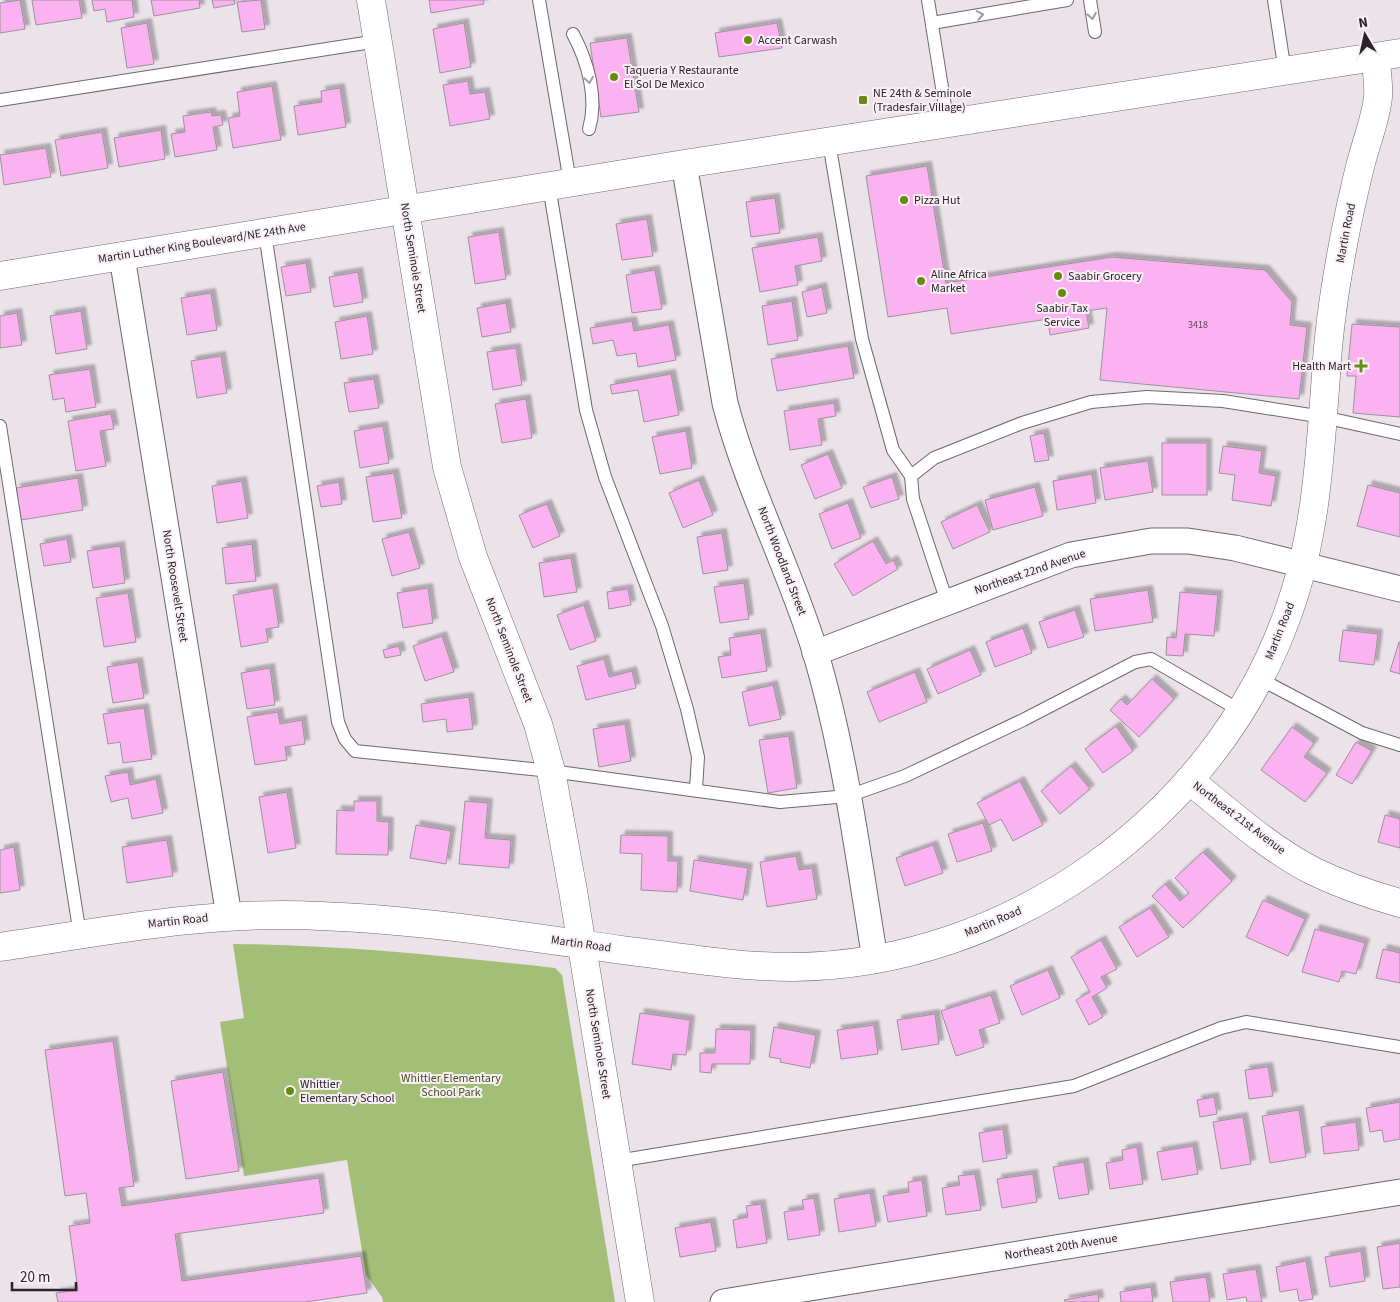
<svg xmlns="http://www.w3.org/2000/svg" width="1400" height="1302" font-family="'Source Sans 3',sans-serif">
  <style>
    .green { fill: #a3bf77 }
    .building { fill: #fbb2f0; stroke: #9c939a; filter: url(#shadow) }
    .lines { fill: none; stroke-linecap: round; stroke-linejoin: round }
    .lane-casing { stroke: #6f666e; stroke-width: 14 }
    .street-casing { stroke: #6f666e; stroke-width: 27 }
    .secondary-casing { stroke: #6f666e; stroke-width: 29 }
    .lane { stroke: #fff; stroke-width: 12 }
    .street { stroke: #fff; stroke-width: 25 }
    .secondary { stroke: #fff; stroke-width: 28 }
    .oneway { stroke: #9f9d9e }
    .poi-dot { fill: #688c13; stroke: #faeff7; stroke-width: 2 }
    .labels { text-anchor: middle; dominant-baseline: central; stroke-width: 4; stroke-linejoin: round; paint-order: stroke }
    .number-label { font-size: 10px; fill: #5e485a }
    .poi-label { font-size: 12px; fill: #292528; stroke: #faeff7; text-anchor: start }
    .street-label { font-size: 12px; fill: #292528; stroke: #faeff7 }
    .park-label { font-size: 12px; fill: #405418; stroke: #faeff7 }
  </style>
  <defs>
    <filter id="shadow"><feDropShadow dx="4.5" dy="-4.5" stdDeviation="1" flood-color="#0004"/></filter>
  </defs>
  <rect width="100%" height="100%" fill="#ece2ea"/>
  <path class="green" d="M233,944C341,945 447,956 555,968L562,975L615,1302H383L382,1297L366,1275L347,1160L244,1176L220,1022L244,1018Z"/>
  <g class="building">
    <path d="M20,0L25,29L0,33V3Z"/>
    <path d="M32,0H79L82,18L36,25Z"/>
    <path d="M92,0H132L134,17L107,22L105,9L94,11Z"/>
    <path d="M151,0H199L200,8L154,16Z"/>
    <path d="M212,0H234L235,4L214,8Z"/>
    <path d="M261,0L265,29L242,32L237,2Z"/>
    <path d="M429,0H483L484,4L431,13Z"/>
    <path d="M147,23L154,64L127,68L121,28Z"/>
    <path d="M464,23L471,67L440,73L433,29Z"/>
    <path d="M777,23L782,48L719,57L715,33Z"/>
    <path d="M627,38L639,112L601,117L590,43Z"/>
    <path d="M468,81L470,94L485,92L490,119L450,126L443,85Z"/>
    <path d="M272,86L281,140L233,148L228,118L240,116L237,92Z"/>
    <path d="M340,88L346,127L298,135L294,106L322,102L321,91Z"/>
    <path d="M211,112L212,116L221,115L223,125L213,127L217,150L175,157L171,134L185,132L183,116Z"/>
    <path d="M161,130L165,159L119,167L114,138Z"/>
    <path d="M102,132L108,168L61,176L55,140Z"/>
    <path d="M46,148L51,177L4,185L0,155Z"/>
    <path d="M927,166L946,283L1112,257L1265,270L1292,302L1290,325L1307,327L1299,399L1100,380L1107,308L1086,311L1089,328L1050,335L1048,319L951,334L947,308L888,317L866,176Z"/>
    <path d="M775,198L780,233L751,237L746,202Z"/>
    <path d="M647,219L653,256L622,260L616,224Z"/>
    <path d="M499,232L506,279L475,284L468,237Z"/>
    <path d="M818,237L822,261L795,266L798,285L760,292L752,248Z"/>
    <path d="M306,263L311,292L286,296L281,267Z"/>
    <path d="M655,270L662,309L632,313L626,275Z"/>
    <path d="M358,272L363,302L334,307L329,277Z"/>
    <path d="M822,287L827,313L807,317L802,292Z"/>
    <path d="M211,293L217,330L187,335L181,298Z"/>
    <path d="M792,301L798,340L768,345L762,306Z"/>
    <path d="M506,303L511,332L482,337L477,308Z"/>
    <path d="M81,311L87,349L56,354L50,316Z"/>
    <path d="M17,313L22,345L0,348V316Z"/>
    <path d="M367,316L373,354L341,359L335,322Z"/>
    <path d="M632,321L634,331L669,325L676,360L638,367L636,353L617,356L613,340L593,344L590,328Z"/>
    <path d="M1352,324L1400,327V417L1353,413L1356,376H1347Z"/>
    <path d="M848,346L854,378L777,391L771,359Z"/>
    <path d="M516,348L522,385L493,390L487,352Z"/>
    <path d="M221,356L227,393L197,398L191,361Z"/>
    <path d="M90,369L96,407L66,412L64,398L53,400L49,375Z"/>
    <path d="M671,374L679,415L644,422L638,390L612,394L610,385Z"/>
    <path d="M374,379L379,408L349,412L344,383Z"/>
    <path d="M526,399L532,438L502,443L495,404Z"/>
    <path d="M834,403L836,416L818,419L822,445L790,450L784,411Z"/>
    <path d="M111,414L114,429L100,431L106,466L76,471L68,421Z"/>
    <path d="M383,426L389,463L360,468L354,431Z"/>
    <path d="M686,431L692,468L660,474L652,437Z"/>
    <path d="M1044,433L1049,460L1035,462L1030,436Z"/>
    <rect x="1162" y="443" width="45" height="52"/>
    <path d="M1223,446L1262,451L1259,473L1276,476L1271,506L1232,500L1235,475L1219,473Z"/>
    <path d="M828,454L842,488L815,499L801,465Z"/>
    <path d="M1148,461L1153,492L1105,500L1100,468Z"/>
    <path d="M394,473L402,518L373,522L366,477Z"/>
    <path d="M1092,474L1096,503L1057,510L1053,481Z"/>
    <path d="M892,477L899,499L871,508L863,487Z"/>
    <path d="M78,478L83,510L21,520L16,488Z"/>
    <path d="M699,480L713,515L683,528L669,493Z"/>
    <path d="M242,481L248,518L217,523L212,486Z"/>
    <path d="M339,482L342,504L321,507L317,486Z"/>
    <path d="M1368,485L1400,493V537L1357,526Z"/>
    <path d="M1035,487L1043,516L993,530L985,500Z"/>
    <path d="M848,503L861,538L832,549L819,514Z"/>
    <path d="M547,504L560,536L533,548L519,515Z"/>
    <path d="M977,505L990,532L953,549L941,522Z"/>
    <path d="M409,532L420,568L392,576L382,539Z"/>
    <path d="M722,533L728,570L703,574L697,537Z"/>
    <path d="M67,539L71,562L44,566L40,544Z"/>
    <path d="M873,541L886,564L893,560L898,569L853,596L834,564Z"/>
    <path d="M252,544L256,581L226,584L222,548Z"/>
    <path d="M120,546L125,583L93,588L87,551Z"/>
    <path d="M571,558L577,592L544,597L539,563Z"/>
    <path d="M744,583L749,619L720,623L714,587Z"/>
    <path d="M273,588L279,627L266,629L268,642L241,647L233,595Z"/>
    <path d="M428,588L433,623L403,628L397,593Z"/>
    <path d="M628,589L631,605L609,609L607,592Z"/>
    <path d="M1148,590L1153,622L1095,631L1090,599Z"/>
    <path d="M1180,592L1218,595L1214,636L1185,634L1183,656L1166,655L1167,637L1176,638Z"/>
    <path d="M128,593L136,642L104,647L96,598Z"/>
    <path d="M584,605L596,641L570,650L557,615Z"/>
    <path d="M1075,610L1084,637L1048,648L1039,622Z"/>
    <path d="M1023,628L1032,653L995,667L986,642Z"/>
    <path d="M1343,630L1378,634L1374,665L1339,661Z"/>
    <path d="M761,633L767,671L722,678L718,657L731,655L729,638Z"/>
    <path d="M442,636L454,672L425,681L413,646Z"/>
    <path d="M1399,642H1400V674L1390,671Z"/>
    <path d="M399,646L401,655L385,658L383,650Z"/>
    <path d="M970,650L981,675L938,694L927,669Z"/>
    <path d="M604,659L609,677L632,671L636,688L586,700L577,666Z"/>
    <path d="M138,662L144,698L113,703L107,667Z"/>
    <path d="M270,668L275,705L247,709L241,673Z"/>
    <path d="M915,672L927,702L879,722L867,692Z"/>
    <path d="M1152,679L1174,699L1139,737L1110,710L1121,699L1127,705Z"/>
    <path d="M773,685L781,719L749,726L742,692Z"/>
    <path d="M469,697L473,729L447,732L446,719L423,722L421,704Z"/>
    <path d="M144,708L152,759L123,763L120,742L108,744L103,714Z"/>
    <path d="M278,712L280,724L302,720L305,744L285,747L287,760L255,765L247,717Z"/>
    <path d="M625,724L631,761L599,767L593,729Z"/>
    <path d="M1116,726L1133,751L1103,773L1085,749Z"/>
    <path d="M1292,727L1314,743L1304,757L1327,773L1305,802L1261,770Z"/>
    <path d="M789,736L797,788L768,793L759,740Z"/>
    <path d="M1356,742L1372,751L1352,784L1336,775Z"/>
    <path d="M1071,766L1090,789L1060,814L1041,791Z"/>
    <path d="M128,772L130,785L156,779L163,813L132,819L128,798L111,802L105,776Z"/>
    <path d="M1020,781L1043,825L1013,841L1001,819L989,825L977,803Z"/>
    <path d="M287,792L296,848L268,853L259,797Z"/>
    <path d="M354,801H377V821L389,822L388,855L336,854L337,810L354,811Z"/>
    <path d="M465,801L488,803L485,838L511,840L509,868L459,864Z"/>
    <path d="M1385,815L1400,819V848L1378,842Z"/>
    <path d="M983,823L992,851L957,862L948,834Z"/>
    <path d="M416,825L451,831L446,864L410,858Z"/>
    <path d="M621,835L668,836V861H678L677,892L641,890L642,854L620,853Z"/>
    <path d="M167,840L173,876L127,883L122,847Z"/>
    <path d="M933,845L943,873L905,886L896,858Z"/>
    <path d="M14,847L20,890L0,893V850Z"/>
    <path d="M1203,852L1232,881L1183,928L1152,896L1165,884L1180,901L1189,893L1175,878Z"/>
    <path d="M796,856L799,870L812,868L817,899L767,907L760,862Z"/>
    <path d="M694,860L748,868L743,900L690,891Z"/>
    <path d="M1263,900L1305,919L1288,956L1246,937Z"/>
    <path d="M1150,908L1169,937L1137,957L1119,927Z"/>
    <path d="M1315,929L1365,943L1356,974L1342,971L1339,982L1302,972Z"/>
    <path d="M1101,940L1117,969L1101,977L1107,988L1092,997L1103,1017L1089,1025L1076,1000L1090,992L1071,957Z"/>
    <path d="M1383,949L1400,953V983L1376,978Z"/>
    <path d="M1048,970L1060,998L1022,1015L1010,986Z"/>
    <path d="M991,995L1000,1023L979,1030L984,1047L956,1056L941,1011Z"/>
    <path d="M640,1013L690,1020L686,1055L673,1054L671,1070L632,1064Z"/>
    <path d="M935,1014L939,1044L902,1050L897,1020Z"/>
    <path d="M874,1025L878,1054L841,1059L837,1030Z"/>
    <path d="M774,1027L816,1035L810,1068L780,1062L781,1059L769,1057Z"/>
    <path d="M716,1029L751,1030L750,1064H712L711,1073L700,1072V1053H715Z"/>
    <path d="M113,1041L134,1186L119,1188L122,1206L319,1178L324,1213L175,1234L182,1281L361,1256L367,1293L305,1302H58L56,1293L78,1290L69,1226L90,1223L86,1193L65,1196L45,1050Z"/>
    <path d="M1268,1067L1273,1096L1249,1099L1245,1070Z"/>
    <path d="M223,1072L239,1171L186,1179L171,1081Z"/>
    <path d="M1214,1097L1217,1114L1200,1117L1197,1100Z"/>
    <path d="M1400,1102V1139L1384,1142L1382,1130L1370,1132L1366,1108Z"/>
    <path d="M1299,1110L1306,1157L1270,1163L1262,1116Z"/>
    <path d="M1243,1117L1251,1164L1221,1169L1213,1122Z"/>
    <path d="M1356,1122L1359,1150L1324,1154L1321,1127Z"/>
    <path d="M1003,1129L1007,1158L983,1162L979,1133Z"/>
    <path d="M1193,1146L1198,1174L1162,1180L1157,1152Z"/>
    <path d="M1137,1147L1143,1184L1110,1189L1106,1163L1123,1160L1122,1150Z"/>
    <path d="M1084,1162L1089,1194L1059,1199L1053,1167Z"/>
    <path d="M975,1174L981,1210L946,1215L942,1188L960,1185L958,1176Z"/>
    <path d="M1033,1174L1037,1202L1002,1208L997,1179Z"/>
    <path d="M922,1180L927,1216L888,1222L883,1196L909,1192L908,1182Z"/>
    <path d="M870,1193L876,1226L839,1232L834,1199Z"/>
    <path d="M814,1198L820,1235L788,1240L784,1212L804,1209L802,1200Z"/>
    <path d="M761,1204L767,1243L737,1248L733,1220L748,1217L746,1206Z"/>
    <path d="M711,1222L716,1251L680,1257L675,1228Z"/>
    <path d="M1400,1243V1287L1383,1289L1377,1247Z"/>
    <path d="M1361,1251L1365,1281L1330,1287L1325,1257Z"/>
    <path d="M1306,1261L1313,1299L1299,1301L1297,1289L1280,1292L1276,1267Z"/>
    <path d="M1256,1269L1262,1302H1247L1246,1297L1227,1300L1223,1274Z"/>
    <path d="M1206,1277L1210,1302H1173L1170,1282Z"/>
    <path d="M1151,1287L1153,1302H1121L1120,1292Z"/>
    <path d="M1098,1294L1099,1302H1065L1064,1300Z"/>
  </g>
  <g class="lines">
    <defs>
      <g id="lane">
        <path d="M539,0L570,182"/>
        <path d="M928,0L948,125"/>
        <path d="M1090,0L1095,32"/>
        <path d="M1274,0L1285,72"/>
        <path d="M932,23L1067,0"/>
        <path d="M573,34C588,62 598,98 589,129"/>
        <path d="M0,100L378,41"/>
        <path d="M829,142L862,339L893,450L911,476"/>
        <path d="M549,186L586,410L605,477L662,626L687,709L698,757L696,789"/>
        <path d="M265,233L338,722L345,739L355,751L551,771L780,802L848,796L905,776L1023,720L1135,662L1151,659L1241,711"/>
        <path d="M0,426L80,935"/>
        <path d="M947,602L913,499L911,476L934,458L1022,423L1091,402L1147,397L1223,401L1323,417L1400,434"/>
        <path d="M1260,679L1362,733L1400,745"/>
        <path d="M617,1161L1074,1086L1221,1028L1246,1022L1400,1047"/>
      </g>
      <g id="street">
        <path d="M684,164L725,403C747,488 789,567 815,651C845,751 858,856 875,959"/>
        <path d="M122,257L229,916"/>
        <path d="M815,653L1071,555L1151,541H1188L1235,548L1400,589"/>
        <path d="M723,1302L1400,1192"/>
      </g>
      <g id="secondary">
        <path d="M371,0L447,467L473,557L538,724L551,771L573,891L640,1302"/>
        <path d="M0,276L684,164L1400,53"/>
        <path d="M1189,780C1228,811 1268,848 1313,871C1340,884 1371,895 1400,903"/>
        <path d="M0,947C107,931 213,910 321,916C422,920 522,936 622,950C679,957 735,967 793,967C1009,965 1216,817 1288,613C1316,536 1320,456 1326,375C1329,318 1339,261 1351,205C1355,189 1358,172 1363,156C1368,137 1376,117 1378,97C1379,84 1377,71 1375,57"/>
      </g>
    </defs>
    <use href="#lane" class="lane-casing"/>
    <use href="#street" class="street-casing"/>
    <use href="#secondary" class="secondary-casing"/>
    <use href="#lane" class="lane"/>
    <use href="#street" class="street"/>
    <use href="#secondary" class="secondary"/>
  </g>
  <defs><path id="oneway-chevron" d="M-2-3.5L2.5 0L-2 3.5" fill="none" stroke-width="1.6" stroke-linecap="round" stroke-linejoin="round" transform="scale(1.25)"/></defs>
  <g class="oneway">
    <use href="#oneway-chevron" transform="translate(980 15) rotate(-10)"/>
    <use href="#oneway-chevron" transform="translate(1092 16) rotate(80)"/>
    <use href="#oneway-chevron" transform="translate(589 80) rotate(81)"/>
  </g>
  <g class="poi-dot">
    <circle cx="748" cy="40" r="5"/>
    <circle cx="614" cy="77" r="5"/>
    <rect x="858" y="95" width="10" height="10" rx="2.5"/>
    <circle cx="904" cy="200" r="5"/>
    <circle cx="1058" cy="276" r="5"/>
    <circle cx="921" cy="281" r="5"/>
    <circle cx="1062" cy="293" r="5"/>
    <path d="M1358.5 358.5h5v5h5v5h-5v5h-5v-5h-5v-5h5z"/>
    <circle cx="290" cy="1091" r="5"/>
  </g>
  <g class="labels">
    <g class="number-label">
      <text x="1198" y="325">3418</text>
    </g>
    <g class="poi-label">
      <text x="758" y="40">Accent Carwash</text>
      <text x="624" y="70">Taqueria Y Restaurante<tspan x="624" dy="14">El Sol De Mexico</tspan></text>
      <text x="873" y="93">NE 24th &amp; Seminole<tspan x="873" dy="14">(Tradesfair Village)</tspan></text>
      <text x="914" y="200">Pizza Hut</text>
      <text x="931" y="274">Aline Africa<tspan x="931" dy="14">Market</tspan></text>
      <text x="1068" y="276">Saabir Grocery</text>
      <text x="1062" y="308" text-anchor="middle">Saabir Tax<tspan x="1062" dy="14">Service</tspan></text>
      <text x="1351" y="366" text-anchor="end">Health Mart</text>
      <text x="300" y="1084">Whittier<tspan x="300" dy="14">Elementary School</tspan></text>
    </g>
    <g class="street-label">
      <text transform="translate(1346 233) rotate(-79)">Martin Road</text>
      <text transform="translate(202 243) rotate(-9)">Martin Luther King Boulevard/NE 24th Ave</text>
      <text transform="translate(413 258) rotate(81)">North Seminole Street</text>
      <text transform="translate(782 561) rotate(69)">North Woodland Street</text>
      <text transform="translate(1030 572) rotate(-19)">Northeast 22nd Avenue</text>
      <text transform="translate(175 586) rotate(81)">North Roosevelt Street</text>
      <text transform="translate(1280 631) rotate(-68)">Martin Road</text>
      <text transform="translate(509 650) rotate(69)">North Seminole Street</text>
      <text transform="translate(1239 818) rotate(37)">Northeast 21st Avenue</text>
      <text transform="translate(178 921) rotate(-6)">Martin Road</text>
      <text transform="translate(993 922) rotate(-23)">Martin Road</text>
      <text transform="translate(581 944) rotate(8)">Martin Road</text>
      <text transform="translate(598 1044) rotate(81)">North Seminole Street</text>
      <text transform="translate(1061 1247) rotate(-9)">Northeast 20th Avenue</text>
    </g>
    <g class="park-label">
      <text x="451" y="1078">Whittier Elementary<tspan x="451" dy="14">School Park</tspan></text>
    </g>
  </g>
  <g transform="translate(1365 35) rotate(351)" stroke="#faeff7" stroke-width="4" paint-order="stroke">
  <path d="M0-4L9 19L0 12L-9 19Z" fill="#292528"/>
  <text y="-8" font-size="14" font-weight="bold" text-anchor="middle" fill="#292528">N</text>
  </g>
  <path d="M12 1282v8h64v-8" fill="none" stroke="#292528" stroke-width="2.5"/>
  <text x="20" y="1282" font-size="15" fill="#292528" stroke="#faeff7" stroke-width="4" paint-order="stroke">20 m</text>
</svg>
